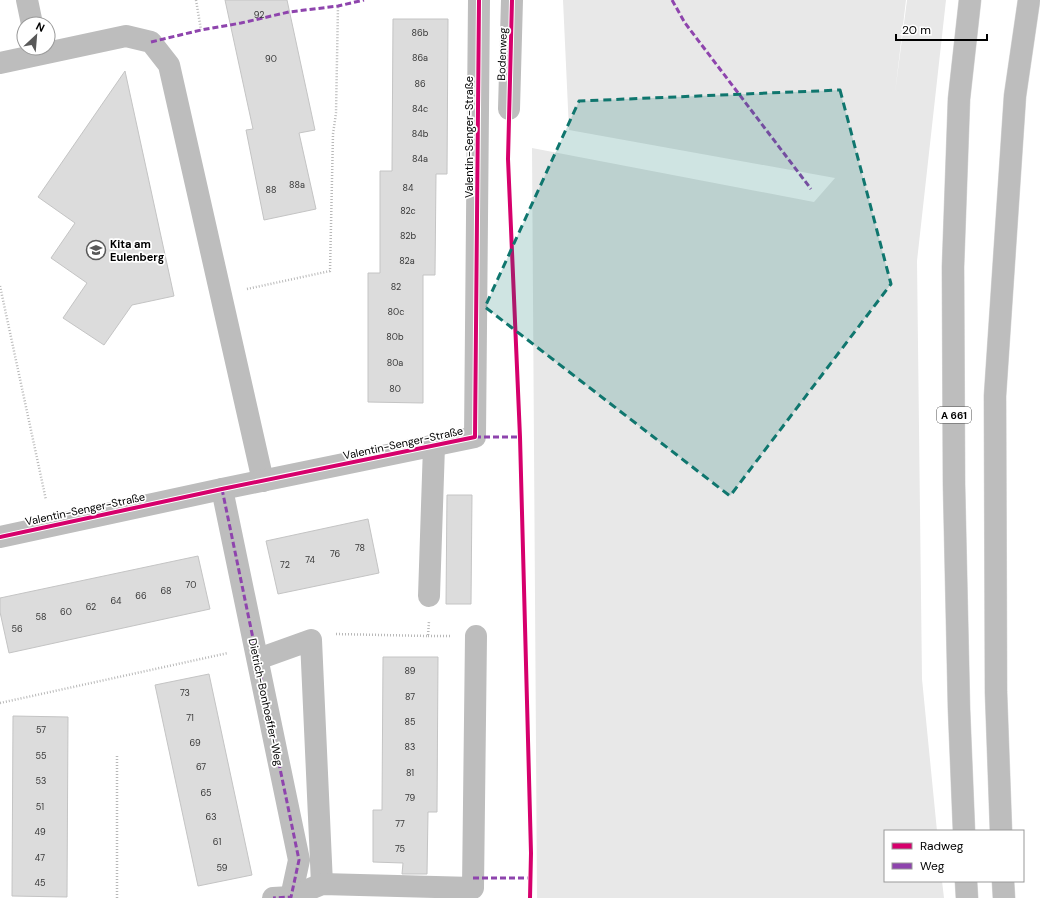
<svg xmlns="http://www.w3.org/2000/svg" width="1040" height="898" font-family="'DM Sans',sans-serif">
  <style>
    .green { fill: #e8e8e8 }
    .building { fill: #dcdcdc; stroke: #c4c4c4 }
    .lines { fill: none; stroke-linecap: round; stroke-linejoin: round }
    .highway-casing { stroke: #dbdbdb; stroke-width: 23 }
    .path { stroke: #b8b8b8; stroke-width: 2.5; stroke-dasharray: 1 2; stroke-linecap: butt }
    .minor { stroke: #bdbdbd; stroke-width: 22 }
    .highway { stroke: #bdbdbd; stroke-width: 22 }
    .quiet { stroke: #8e44ad; stroke-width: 3; stroke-dasharray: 6 3; stroke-linecap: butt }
    .cycleway-casing { stroke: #fff; stroke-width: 6 }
    .cycleway { stroke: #d6006c; stroke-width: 4 }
    .marked { fill: #0f766e; fill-opacity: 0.2; stroke: #0f766e; stroke-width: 3; stroke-dasharray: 8 5; stroke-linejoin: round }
    .labels { text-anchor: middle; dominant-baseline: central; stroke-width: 3.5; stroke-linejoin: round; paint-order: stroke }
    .number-label { font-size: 9px; fill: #373737 }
    .shield { fill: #fff; stroke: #4c4c4c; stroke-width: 1 }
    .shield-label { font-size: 10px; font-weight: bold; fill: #000 }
    .street-label { font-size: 11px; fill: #000; stroke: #fff }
    .poi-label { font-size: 11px; font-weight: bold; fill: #000; stroke: #fff; text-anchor: start }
  </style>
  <rect width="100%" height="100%" fill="#fff"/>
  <path class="green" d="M563,0H906L895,93L907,0H946L917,261L922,679L937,831H885V881H942L944,898H537L532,148L814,202L835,178L569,130Z"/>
  <g class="building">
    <path d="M225,0H287L315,130L299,133L316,209L264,220L246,130L253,129Z"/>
    <path d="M393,19H448L447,174H436L435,275H423V403L368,402V273H380V171H392Z"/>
    <path d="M125,71L174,296L132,305L104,345L63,318L87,283L51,258L75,223L38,197Z"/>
    <path d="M447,495H472L471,604H446Z"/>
    <path d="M368,519L379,573L278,594L266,541Z"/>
    <path d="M198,556L210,609L9,653L0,612V598Z"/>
    <path d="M383,657H438L437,812H428L427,874H402L403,863L373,862V810H382Z"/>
    <path d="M209,674L252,875L198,886L155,685Z"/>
    <path d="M13,716L68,717L67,897L12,896Z"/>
  </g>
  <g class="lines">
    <defs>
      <g id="highway">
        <path d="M964,831L959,709L954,484L953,267L959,99L970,0"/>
        <path d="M1001,831L996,692L995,396L1015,96L1029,0"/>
        <path d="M966,881L967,898"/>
        <path d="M1003,881L1004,898"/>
      </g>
    </defs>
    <use href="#highway" class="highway-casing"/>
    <g class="path">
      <path d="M196,0L201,30"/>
      <path d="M0,286L46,500"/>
      <path d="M247,289L330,271L333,134L336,113L338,6"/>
      <path d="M336,634L428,636L429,621"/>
      <path d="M428,636H450"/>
      <path d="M0,703L228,653"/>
      <path d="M117,898V756"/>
    </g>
    <g class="minor">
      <path d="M27,0L32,24"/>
      <path d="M0,63L126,36L151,42L169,65L263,481"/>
      <path d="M509,109L512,0"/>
      <path d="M222,489L299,860L291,897L273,898"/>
      <path d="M0,537L222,489L475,437L479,0"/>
      <path d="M429,596L434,446"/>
      <path d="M258,659L311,640L322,884"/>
      <path d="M291,897L322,884L473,888L476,636"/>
    </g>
    <use href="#highway" class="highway"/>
    <g class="quiet">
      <path d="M672,0L685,23L811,189"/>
      <path d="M151,42L201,30L241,23L289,12L338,6L364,0"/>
      <path d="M475,437H520"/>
      <path d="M222,489L299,860L291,897L273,898"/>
      <path d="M473,878H530"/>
    </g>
    <defs>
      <g id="cycleway">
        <path d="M512,0L508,159L520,437L531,853L530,898"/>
        <path d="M0,537L222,489L475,437L479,0"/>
      </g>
    </defs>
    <use href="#cycleway" class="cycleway-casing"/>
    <use href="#cycleway" class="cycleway"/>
  </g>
  <path class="marked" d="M840,90L891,284L730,496L485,307L579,101Z"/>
  <defs>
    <symbol id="school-ring" viewBox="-11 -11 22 22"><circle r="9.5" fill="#fff" stroke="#595959" stroke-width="1.5"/><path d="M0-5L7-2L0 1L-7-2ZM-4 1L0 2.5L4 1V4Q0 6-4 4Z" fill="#595959"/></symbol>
  </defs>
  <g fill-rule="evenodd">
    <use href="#school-ring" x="85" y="239" width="22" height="22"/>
  </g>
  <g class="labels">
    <g class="number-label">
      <text x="259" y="15">92</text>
      <text x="420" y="33">86b</text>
      <text x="420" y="58">86a</text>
      <text x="271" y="59">90</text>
      <text x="420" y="84">86</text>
      <text x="420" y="109">84c</text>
      <text x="420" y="134">84b</text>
      <text x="420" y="159">84a</text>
      <text x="297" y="185">88a</text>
      <text x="408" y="188">84</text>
      <text x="271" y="190">88</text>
      <text x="408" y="211">82c</text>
      <text x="408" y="236">82b</text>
      <text x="407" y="261">82a</text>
      <text x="396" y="287">82</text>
      <text x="396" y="312">80c</text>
      <text x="395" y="337">80b</text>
      <text x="395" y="363">80a</text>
      <text x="395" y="389">80</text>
      <text x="360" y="548">78</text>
      <text x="335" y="554">76</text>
      <text x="310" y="560">74</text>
      <text x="285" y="565">72</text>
      <text x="191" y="585">70</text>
      <text x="166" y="591">68</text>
      <text x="141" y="596">66</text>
      <text x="116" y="601">64</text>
      <text x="91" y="607">62</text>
      <text x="66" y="612">60</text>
      <text x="41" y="617">58</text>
      <text x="17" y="629">56</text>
      <text x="410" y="671">89</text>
      <text x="185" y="693">73</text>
      <text x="410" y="697">87</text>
      <text x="190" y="718">71</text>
      <text x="410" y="722">85</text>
      <text x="41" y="730">57</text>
      <text x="195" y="743">69</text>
      <text x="410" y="747">83</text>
      <text x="41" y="756">55</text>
      <text x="201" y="767">67</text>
      <text x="410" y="773">81</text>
      <text x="41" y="781">53</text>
      <text x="206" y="793">65</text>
      <text x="410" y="798">79</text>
      <text x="40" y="807">51</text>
      <text x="211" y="817">63</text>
      <text x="400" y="824">77</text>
      <text x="40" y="832">49</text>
      <text x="217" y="842">61</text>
      <text x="400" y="849">75</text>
      <text x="40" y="858">47</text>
      <text x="222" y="868">59</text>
      <text x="40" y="883">45</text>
    </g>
    <rect class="shield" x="937" y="407" width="34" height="16" rx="3"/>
    <g class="shield-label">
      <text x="954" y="415">A 661</text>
    </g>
    <g class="street-label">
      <text transform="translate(502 54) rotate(-88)">Bodenweg</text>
      <text transform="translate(469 137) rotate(-90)">Valentin-Senger-Straße</text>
      <text transform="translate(403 443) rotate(-12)">Valentin-Senger-Straße</text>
      <text transform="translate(85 509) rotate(-12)">Valentin-Senger-Straße</text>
      <text transform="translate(266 702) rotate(78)">Dietrich-Bonhoeffer-Weg</text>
    </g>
    <g class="poi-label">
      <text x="110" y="244">Kita am<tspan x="110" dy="13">Eulenberg</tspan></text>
    </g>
  </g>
  <rect x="884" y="830" width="140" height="52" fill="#ffffff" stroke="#999999"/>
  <rect x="892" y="843" width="20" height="6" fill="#d6006c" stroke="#999999"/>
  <text x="920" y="850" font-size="12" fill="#000000">Radweg</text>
  <rect x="892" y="863" width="20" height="6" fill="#8e44ad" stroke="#999999"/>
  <text x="920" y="870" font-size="12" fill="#000000">Weg</text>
  <g transform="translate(36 36) rotate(26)"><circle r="19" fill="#ffffff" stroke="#999999"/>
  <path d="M0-3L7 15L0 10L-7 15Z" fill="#595959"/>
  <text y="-6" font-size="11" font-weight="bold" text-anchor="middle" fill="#000000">N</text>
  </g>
  <path d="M896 34v6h91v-6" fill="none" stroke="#000000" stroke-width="2"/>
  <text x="902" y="34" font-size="12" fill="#000000" stroke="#ffffff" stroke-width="3" paint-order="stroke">20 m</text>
</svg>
